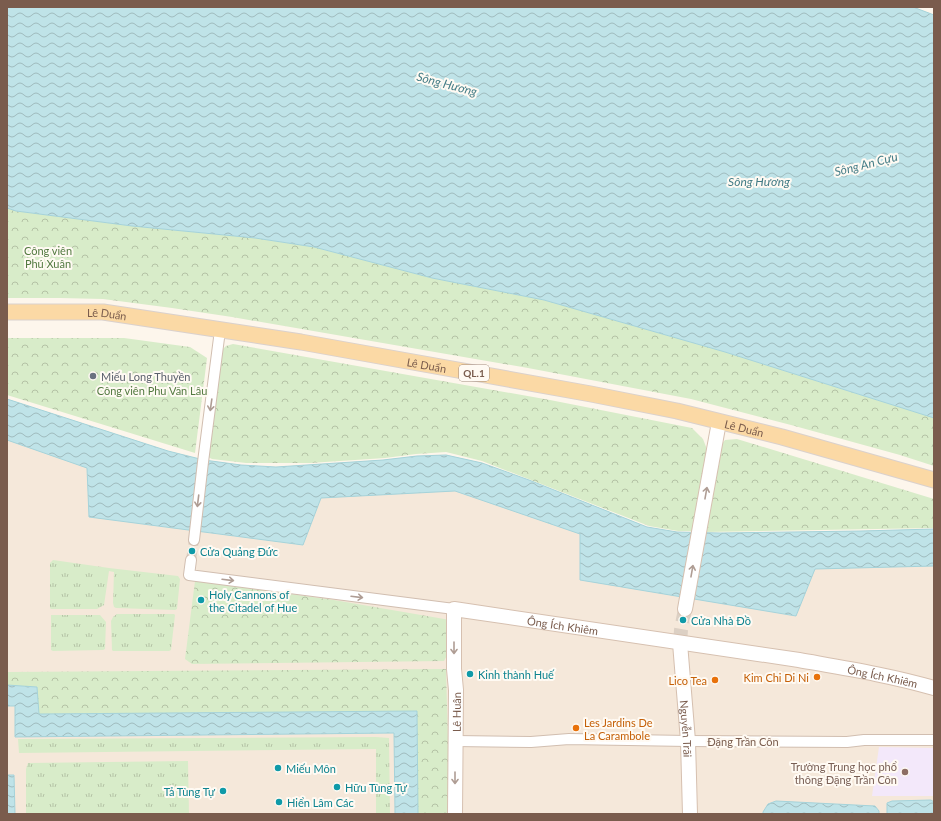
<svg xmlns="http://www.w3.org/2000/svg" width="941" height="821" font-family="Lato,sans-serif">
  <style>
    .residential { fill: #f5e8da }
    .education { fill: #f3e8fa }
    .grass { fill: url(#grass-tufts) }
    .park { fill: url(#park-crowns) }
    .water { fill: url(#water-waves); stroke: #a5d3da }
    .lines { fill: none; stroke-linecap: round; stroke-linejoin: round }
    .street-tunnel { stroke: #dcd0c4; stroke-width: 10; stroke-dasharray: 10 5; stroke-linecap: butt }
    .secondary-tunnel { stroke: #dcd0c4; stroke-width: 14; stroke-dasharray: 14 7; stroke-linecap: butt }
    .street-casing { stroke: #d1beb0; stroke-width: 12 }
    .secondary-casing { stroke: #d6c0b0; stroke-width: 16 }
    .primary-casing { stroke: #dad1cd; stroke-width: 17 }
    .street { stroke: #fff; stroke-width: 10 }
    .secondary { stroke: #fff; stroke-width: 14 }
    .primary { stroke: #fbd9a5; stroke-width: 15 }
    .oneway { stroke: #af9d94 }
    .worship-dot { fill: #6b7280; stroke: #fffaf3; stroke-width: 1.5 }
    .culture-dot { fill: #0f9aa8; stroke: #fffaf3; stroke-width: 1.5 }
    .food-dot { fill: #e8710a; stroke: #fffaf3; stroke-width: 1.5 }
    .education-dot { fill: #8d6e63; stroke: #fffaf3; stroke-width: 1.5 }
    .labels { text-anchor: middle; dominant-baseline: central; stroke-width: 4; stroke-linejoin: round; paint-order: stroke }
    .shield { fill: #fffaf3; stroke: #a28b7f; stroke-width: 1 }
    .shield-label { font-size: 10px; font-weight: bold; fill: #7a5c4d }
    .park-label { font-size: 11px; fill: #537a41; stroke: #fffaf3 }
    .street-label { font-size: 11px; fill: #7a5c4d; stroke: #fffaf3 }
    .worship-label { font-size: 11px; fill: #5b616d; stroke: #fffaf3; text-anchor: start }
    .culture-label { font-size: 11px; fill: #0d838f; stroke: #fffaf3; text-anchor: start }
    .food-label { font-size: 11px; fill: #c56008; stroke: #fffaf3; text-anchor: end }
    .education-label { font-size: 11px; fill: #785e54; stroke: #fffaf3; text-anchor: end }
    .water-label { font-size: 12px; font-style: italic; fill: #437c86; stroke: #fffaf3 }
  </style>
  <defs>
    <pattern id="grass-tufts" width="24" height="20" patternUnits="userSpaceOnUse"><rect width="24" height="20" fill="#d8ecc9"/><path d="M3 7l-1-3M5 7V3M7 7l1-3M15 17l-1-3M17 17v-4M19 17l1-3" fill="none" stroke="#b4c2a5"/></pattern>
    <pattern id="park-crowns" width="20" height="18" patternUnits="userSpaceOnUse"><rect width="20" height="18" fill="#d8ecc9"/><path d="M2 6a3 3 0 1 1 6 0M12 15a3 3 0 1 1 6 0" fill="none" stroke="#b4c2a5"/></pattern>
    <pattern id="water-waves" width="16" height="10" patternUnits="userSpaceOnUse"><rect width="16" height="10" fill="#bfe3e8"/><path d="M0 5q4-4 8 0t8 0" fill="none" stroke="#a0bbbe"/></pattern>
  </defs>
  <rect width="100%" height="100%" fill="#fdf6ec"/>
  <path class="residential" d="M7,399L168,451L204,460L241,465L276,467L383,460L417,456L446,455L482,463L529,480L647,527L677,532L720,533L861,531L934,529V814H7Z"/>
  <path class="education" d="M879,747L934,748V796H872Z"/>
  <g class="grass">
    <path d="M53,560L109,568L178,576L180,579L177,609L175,610L116,608L114,607L113,603L114,572L109,571L104,605L97,609H51L50,608V563Z"/>
    <path d="M117,614H174L175,615L171,650L169,651H113L112,650L111,621L113,617Z"/>
    <path d="M51,615H100L106,622L105,649L103,650L53,651L51,650Z"/>
    <path d="M376,737L389,738L390,814H376V749L19,753L18,739Z"/>
    <path d="M188,761L189,814H26V769L28,763Z"/>
  </g>
  <g class="park">
    <path d="M7,208L16,211L132,226L255,238L314,247L432,278L544,300L725,352L934,418V466L900,455L791,425L691,399L528,368L232,317L172,308L103,299L60,298H7Z"/>
    <path d="M7,338H124L190,347L207,358L195,453L7,395Z"/>
    <path d="M233,344L550,400L692,428L703,439L708,452L692,531H678L649,526L482,461L446,452L416,454L385,458L310,463H246L212,459L206,456L222,350L226,346Z"/>
    <path d="M737,439L934,499V528L705,532L718,449L725,440Z"/>
    <path d="M195,581L334,600L450,620V650L444,661L192,664L185,659Z"/>
    <path d="M446,669L450,814H418L417,711L38,714L37,687L7,685V672Z"/>
  </g>
  <g class="water">
    <path d="M7,7H913L934,15V418L725,352L544,300L432,278L314,247L255,238L132,226L16,211L7,208Z"/>
    <path d="M7,399L168,451L204,460L241,465L276,467L383,460L417,456L446,455L482,463L529,480L647,527L677,532L720,533L861,531L934,529V566L815,569L796,616L580,580V534L455,491L321,498L303,545L89,517L87,468L7,440Z"/>
    <path d="M7,685L37,687L39,714L417,711L418,814H395L394,733L15,737V706H7Z"/>
    <path d="M7,775H14L15,814H7Z"/>
    <path d="M931,800L934,802V814H887V803L892,801Z"/>
    <path d="M776,801L875,806L879,811V814H763V812L768,804Z"/>
  </g>
  <g class="lines">
    <path class="street-tunnel" d="M191,560L194,540"/>
    <path class="secondary-tunnel" d="M680,643L681,630L685,609"/>
    <defs>
      <g id="street">
        <path d="M194,540L203,462L219,338"/>
        <path d="M191,560L189,575L454,609"/>
        <path d="M455,741L531,742L569,739L688,741L847,742L864,740H934"/>
      </g>
      <g id="secondary">
        <path d="M685,609L719,422"/>
        <path id="s1" d="M680,643L688,741L690,814"/>
        <path id="s2" d="M455,814L456,690L454,669V609L799,660C844,668 889,675 934,688"/>
      </g>
      <g id="primary">
        <path id="s3" d="M7,312H103L301,342L591,394L677,411L782,437L934,480"/>
      </g>
    </defs>
    <use href="#street" class="street-casing"/>
    <use href="#secondary" class="secondary-casing"/>
    <use href="#primary" class="primary-casing"/>
    <use href="#street" class="street"/>
    <use href="#secondary" class="secondary"/>
    <use href="#primary" class="primary"/>
  </g>
  <defs><path id="oneway-shaft" d="M-6 0H5M1.5-3L5.5 0L1.5 3" fill="none" stroke-width="1.6" stroke-linecap="round" stroke-linejoin="round"/></defs>
  <g class="oneway">
    <use href="#oneway-shaft" transform="translate(211 405) rotate(98)"/>
    <use href="#oneway-shaft" transform="translate(706 493) rotate(-80)"/>
    <use href="#oneway-shaft" transform="translate(198 501) rotate(97)"/>
    <use href="#oneway-shaft" transform="translate(692 571) rotate(-80)"/>
    <use href="#oneway-shaft" transform="translate(228 580) rotate(7)"/>
    <use href="#oneway-shaft" transform="translate(357 597) rotate(7)"/>
    <use href="#oneway-shaft" transform="translate(454 648) rotate(90)"/>
    <use href="#oneway-shaft" transform="translate(455 778) rotate(90)"/>
  </g>
  <circle class="worship-dot" cx="93" cy="376" r="4"/>
  <g class="culture-dot">
    <circle cx="192" cy="551" r="4"/>
    <circle cx="201" cy="600" r="4"/>
    <circle cx="683" cy="620" r="4"/>
    <circle cx="470" cy="674" r="4"/>
    <circle cx="278" cy="768" r="4"/>
    <circle cx="337" cy="787" r="4"/>
    <circle cx="223" cy="791" r="4"/>
    <circle cx="279" cy="802" r="4"/>
  </g>
  <g class="food-dot">
    <circle cx="817" cy="677" r="4"/>
    <circle cx="715" cy="680" r="4"/>
    <circle cx="576" cy="728" r="4"/>
  </g>
  <circle class="education-dot" cx="905" cy="772" r="4"/>
  <g class="labels">
    <rect class="shield" x="459" y="365" width="30" height="16" rx="3"/>
    <g class="shield-label">
      <text x="474" y="373">QL.1</text>
    </g>
    <g class="park-label">
      <text x="48" y="250">Công viên<tspan x="48" dy="13">Phú Xuân</tspan></text>
      <text x="152" y="390">Công viên Phu Văn Lâu</text>
    </g>
    <g class="street-label">
      <text stroke="none"><textPath href="#s3" startOffset="100">Lê Duẩn</textPath></text>
      <text stroke="none"><textPath href="#s3" startOffset="424">Lê Duẩn</textPath></text>
      <text stroke="none"><textPath href="#s3" startOffset="748">Lê Duẩn</textPath></text>
      <text stroke="none"><textPath href="#s2" startOffset="315">Ông Ích Khiêm</textPath></text>
      <text stroke="none"><textPath href="#s2" startOffset="639">Ông Ích Khiêm</textPath></text>
      <text stroke="none"><textPath href="#s2" startOffset="102">Lê Huân</textPath></text>
      <text stroke="none"><textPath href="#s1" startOffset="86">Nguyễn Trãi</textPath></text>
      <text x="743" y="741">Đặng Trần Côn</text>
    </g>
    <g class="worship-label">
      <text x="101" y="376">Miếu Long Thuyền</text>
    </g>
    <g class="culture-label">
      <text x="200" y="551">Cửa Quảng Đức</text>
      <text x="209" y="594">Holy Cannons of<tspan x="209" dy="13">the Citadel of Hue</tspan></text>
      <text x="691" y="620">Cửa Nhà Đồ</text>
      <text x="478" y="674">Kinh thành Huế</text>
      <text x="286" y="768">Miếu Môn</text>
      <text x="345" y="787">Hữu Tùng Tự</text>
      <text x="215" y="791" text-anchor="end">Tả Tùng Tự</text>
      <text x="287" y="802">Hiển Lâm Các</text>
    </g>
    <g class="food-label">
      <text x="809" y="677">Kim Chi Di Ni</text>
      <text x="707" y="680">Lico Tea</text>
      <text x="584" y="722" text-anchor="start">Les Jardins De<tspan x="584" dy="13">La Carambole</tspan></text>
    </g>
    <g class="education-label">
      <text x="897" y="766">Trường Trung học phổ<tspan x="897" dy="13">thông Đặng Trần Côn</tspan></text>
    </g>
    <g class="water-label">
      <text transform="translate(447 84) rotate(15)">Sông Hương</text>
      <text transform="translate(866 164) rotate(-14)">Sông An Cựu</text>
      <text x="759" y="181">Sông Hương</text>
    </g>
  </g>
  <rect width="941" height="821" fill="none" stroke="#7a5c4d" stroke-width="16"/>
</svg>
